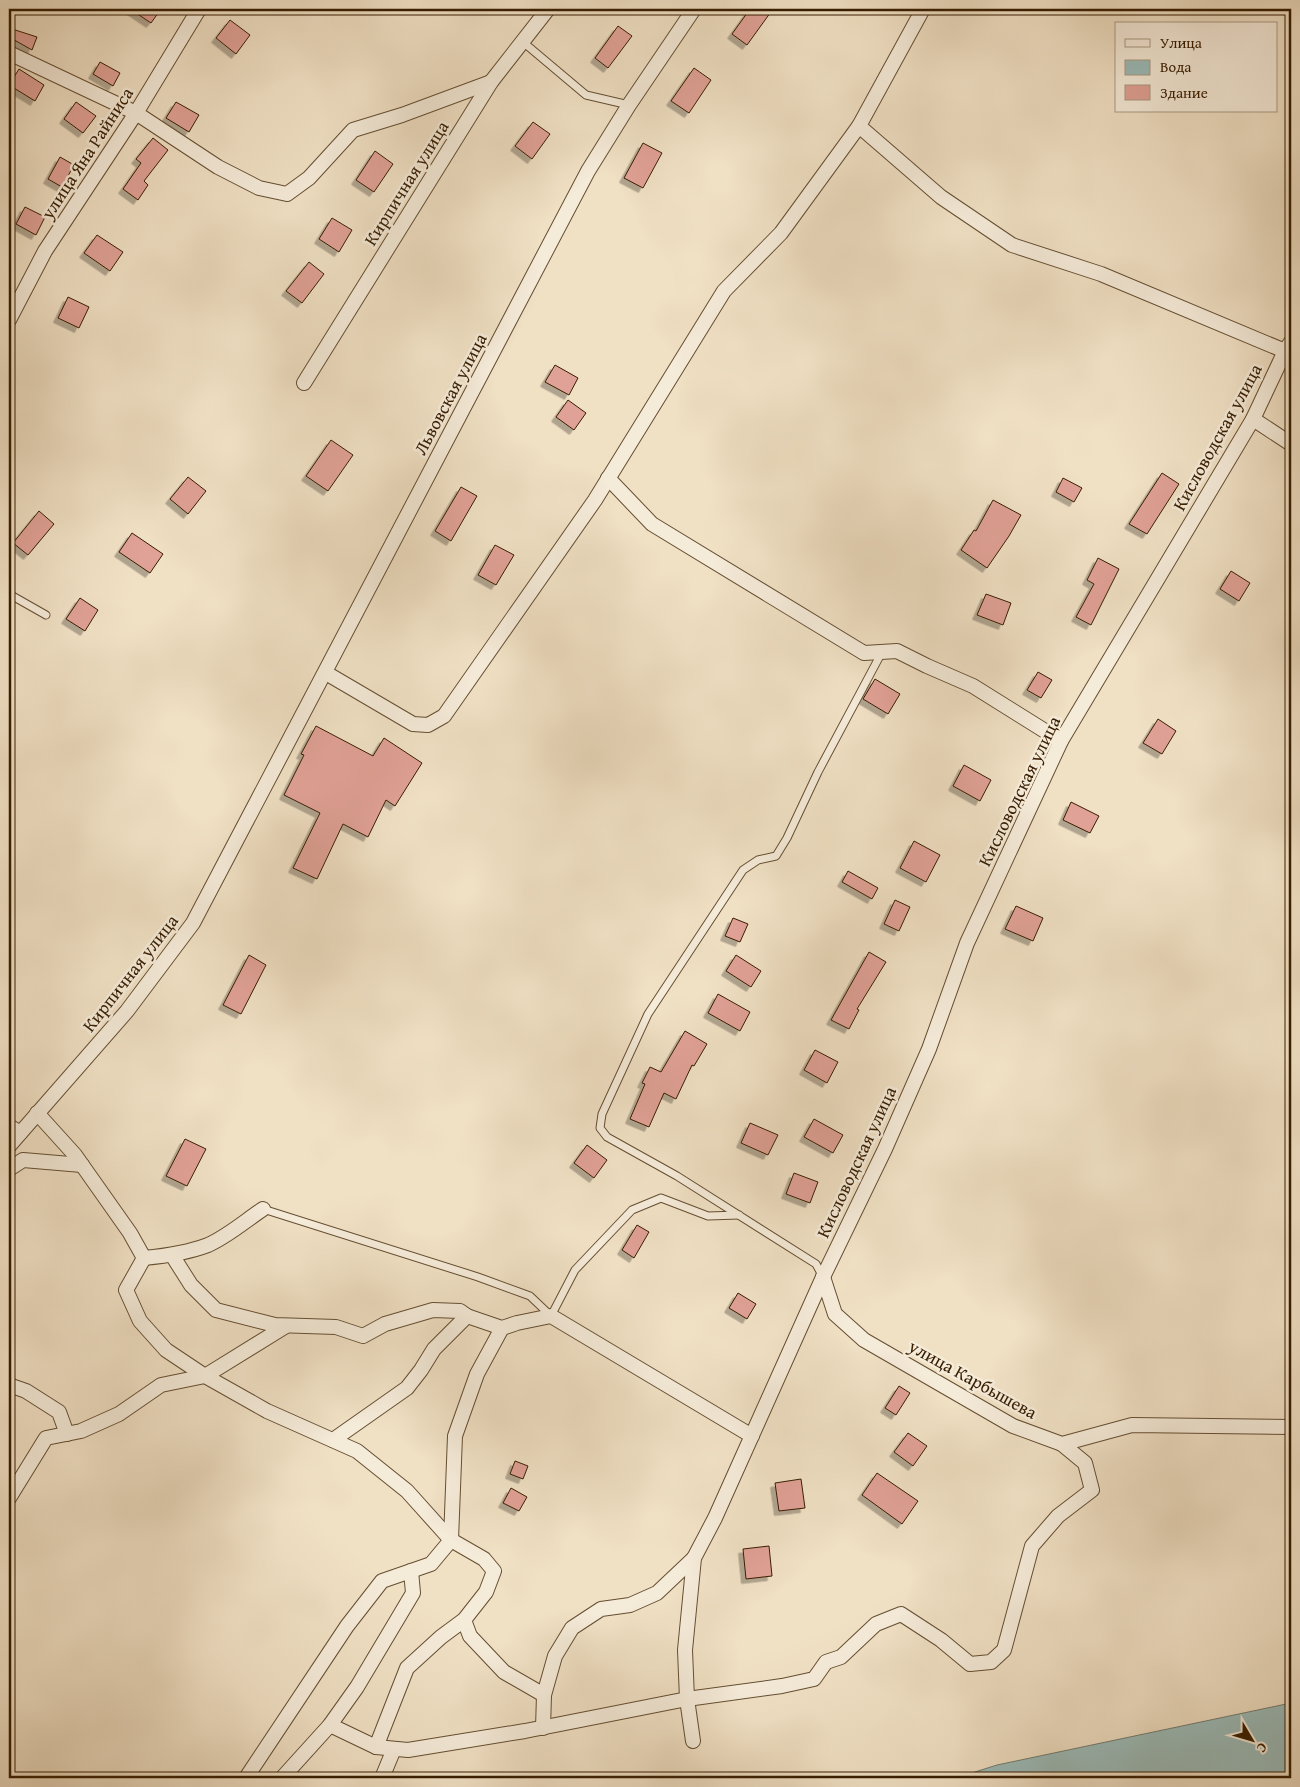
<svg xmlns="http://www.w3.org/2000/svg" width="1300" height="1787" font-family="'Gentium Book Plus',serif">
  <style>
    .water { fill: #9bbcba; stroke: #737c70 }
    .building { fill: #e0a196; stroke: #371d00; filter: url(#shadow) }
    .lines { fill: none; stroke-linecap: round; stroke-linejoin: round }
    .lane-casing { stroke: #654e31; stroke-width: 9 }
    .street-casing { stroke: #654e31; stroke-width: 16 }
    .lane { stroke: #f5ebd9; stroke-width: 7 }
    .street { stroke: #f5ebd9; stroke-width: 14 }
    .labels { text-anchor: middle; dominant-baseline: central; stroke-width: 5; stroke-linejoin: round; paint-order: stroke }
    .street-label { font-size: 18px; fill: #371d00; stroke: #f5ebd9 }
  </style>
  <defs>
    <filter id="shadow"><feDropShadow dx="-4.5" dy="4.5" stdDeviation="0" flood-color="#0004"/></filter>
  </defs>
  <rect width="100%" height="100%" fill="#f0e0c4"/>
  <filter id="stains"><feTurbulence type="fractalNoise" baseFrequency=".004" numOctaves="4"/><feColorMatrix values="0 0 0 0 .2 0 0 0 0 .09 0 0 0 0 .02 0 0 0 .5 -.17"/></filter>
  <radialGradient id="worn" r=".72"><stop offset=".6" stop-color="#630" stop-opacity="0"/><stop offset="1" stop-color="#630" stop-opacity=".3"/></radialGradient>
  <path class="water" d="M1291,1703V1778H956L997,1765Z"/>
  <g class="building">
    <path d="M130,9H161L151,23Z"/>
    <path d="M750,9H773L747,45L732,34Z"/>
    <path d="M230,20L250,35L236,54L216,38Z"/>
    <path d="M618,26L632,36L608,68L595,58Z"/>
    <path d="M9,28L37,37L32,50L9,37Z"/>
    <path d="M100,62L120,73L113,86L93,74Z"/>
    <path d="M694,68L711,80L689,113L671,101Z"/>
    <path d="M19,69L44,85L35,101L9,85Z"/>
    <path d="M76,102L96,116L83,133L64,119Z"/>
    <path d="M176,102L199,115L189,132L166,118Z"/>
    <path d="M533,122L550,134L532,159L515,146Z"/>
    <path d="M153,138L168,150L144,181L148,185L138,200L123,189L141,163L136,159Z"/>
    <path d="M643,143L662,153L643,188L624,178Z"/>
    <path d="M375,151L393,164L374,192L356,180Z"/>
    <path d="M60,157L74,165L62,187L48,179Z"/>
    <path d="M25,207L45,217L36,235L16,224Z"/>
    <path d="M332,218L352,230L339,252L319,239Z"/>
    <path d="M97,235L123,252L110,271L84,253Z"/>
    <path d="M309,262L324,274L302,303L286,291Z"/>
    <path d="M68,297L89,307L79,328L58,318Z"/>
    <path d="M555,365L578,378L569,395L545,382Z"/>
    <path d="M568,400L586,413L574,430L556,417Z"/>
    <path d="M331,440L353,455L328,491L306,476Z"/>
    <path d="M1162,473L1179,484L1147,534L1129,524Z"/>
    <path d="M188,477L206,491L188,514L170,499Z"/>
    <path d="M1063,478L1082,488L1074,502L1056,492Z"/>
    <path d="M461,487L477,496L451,541L435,531Z"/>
    <path d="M993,500L1021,515L1009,536L987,568L961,550L974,530L976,531Z"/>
    <path d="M39,511L54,524L28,555L13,543Z"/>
    <path d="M132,533L163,554L150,573L119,552Z"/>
    <path d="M495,545L514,555L496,585L478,575Z"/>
    <path d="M1098,558L1119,569L1091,625L1076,617L1094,584L1087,580Z"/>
    <path d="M1231,571L1250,583L1239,601L1220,589Z"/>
    <path d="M986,594L1011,603L1003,625L977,615Z"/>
    <path d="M80,598L98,610L85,631L66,619Z"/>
    <path d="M1038,672L1052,680L1041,698L1027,690Z"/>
    <path d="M875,679L900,694L888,714L863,699Z"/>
    <path d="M1158,719L1176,731L1162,754L1143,743Z"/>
    <path d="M316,726L373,756L384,738L422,763L395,806L386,800L368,837L343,824L317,879L293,868L320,813L284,795L304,755L301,754Z"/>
    <path d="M964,765L991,780L980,801L953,786Z"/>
    <path d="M1071,802L1099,816L1090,833L1063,820Z"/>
    <path d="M914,841L940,855L926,882L900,868Z"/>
    <path d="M848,871L878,888L872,899L842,882Z"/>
    <path d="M895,900L910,907L899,931L884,924Z"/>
    <path d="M1016,906L1043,918L1033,941L1005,929Z"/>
    <path d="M733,918L748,924L740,942L725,936Z"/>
    <path d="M869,952L886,962L857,1009L859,1010L849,1029L831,1020Z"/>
    <path d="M249,955L266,965L241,1014L223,1005Z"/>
    <path d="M736,955L761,971L751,987L726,971Z"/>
    <path d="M718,994L750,1012L740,1031L708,1013Z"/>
    <path d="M685,1031L707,1044L694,1066L692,1065L676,1099L664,1093L649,1127L630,1119L645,1084L642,1083L650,1067L661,1072Z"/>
    <path d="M815,1050L838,1062L827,1083L804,1070Z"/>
    <path d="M814,1119L843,1135L833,1153L804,1137Z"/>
    <path d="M750,1123L778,1135L768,1155L741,1143Z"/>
    <path d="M185,1139L206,1149L187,1186L166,1176Z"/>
    <path d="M587,1145L607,1160L594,1178L574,1163Z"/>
    <path d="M794,1173L818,1182L810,1203L786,1194Z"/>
    <path d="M637,1225L649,1232L634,1258L622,1250Z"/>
    <path d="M738,1293L756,1304L747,1319L729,1308Z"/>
    <path d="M899,1386L910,1393L896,1415L885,1408Z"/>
    <path d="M908,1433L927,1446L913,1466L894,1452Z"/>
    <path d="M515,1461L528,1466L523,1479L510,1474Z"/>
    <path d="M877,1473L918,1501L902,1524L862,1495Z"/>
    <path d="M801,1479L805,1508L779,1511L775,1483Z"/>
    <path d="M511,1488L527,1497L519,1511L503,1503Z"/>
    <path d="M769,1546L772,1576L746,1579L743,1549Z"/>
  </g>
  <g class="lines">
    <defs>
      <g id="lane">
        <path d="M523,42L586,95L629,105"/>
        <path d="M9,594L46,615"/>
        <path d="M263,1209L478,1277L530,1296L551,1316L575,1270L632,1210L661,1198L708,1216L739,1215"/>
        <path d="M823,1277L816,1264L677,1176L607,1137L600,1128L602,1114L648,1014L743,870L758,860L776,856L787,838L818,772L882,652"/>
      </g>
      <g id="street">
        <path d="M9,53L136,113L218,167L259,188L287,194L309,178L353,130L402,115L491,82"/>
        <path d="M859,126L941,197L1012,245L1101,274L1285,351"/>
        <path d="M9,320L45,251L136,113L199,9"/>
        <path d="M304,383L491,82L548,9"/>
        <path d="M1253,419L1291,444"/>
        <path d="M608,478L652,524L864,653L897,651L927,666L973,686L1061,741"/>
        <path d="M326,673L413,724L428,725L444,716L595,500L724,291L781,233L859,126L923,9"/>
        <path d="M37,1113L75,1155L130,1233L144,1258L126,1290L140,1321L166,1350L205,1376L267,1411L357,1451L407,1491L451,1540L484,1559L494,1571L486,1592L464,1620L441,1637L407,1668L376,1747"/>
        <path d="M9,1126L20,1133"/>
        <path d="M9,1146L127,1011L193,923L588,171L629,105L694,9"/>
        <path d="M9,1169L23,1160L82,1165"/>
        <path d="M172,1255L191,1285L216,1310L275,1325L336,1327L363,1336L385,1324L433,1310L460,1311L467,1316L502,1328L517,1323L551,1316L752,1436"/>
        <path d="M144,1258C165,1256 187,1253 208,1245C228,1236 245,1221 263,1209"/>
        <path d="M823,1277L835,1314L864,1340L1013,1426L1062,1444L1132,1425L1291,1427"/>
        <path d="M9,1385L26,1391L59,1412L67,1434"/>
        <path d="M333,1440L407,1388L421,1370L434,1349L467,1316"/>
        <path d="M9,1498L46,1438L81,1431L119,1414L161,1385L205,1376L286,1326"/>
        <path d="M464,1620L470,1636L504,1672L544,1695"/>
        <path d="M330,1725L376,1747L408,1750L525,1731L687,1699L782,1686L814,1679L826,1662L841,1657L876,1624L901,1614L941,1640L970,1664L991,1662L1004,1650L1032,1546L1058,1516L1092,1490L1085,1463L1062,1444"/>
        <path d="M543,1728L544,1695L555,1656L572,1628L601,1609L630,1605L657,1593L694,1558"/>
        <path d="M693,1741L687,1699L685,1650L694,1558L715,1518L823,1277L885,1149L929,1049L967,943L1061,741L1253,419L1285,351L1291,342"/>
        <path d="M246,1778L347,1626L382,1581L431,1564L451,1540L455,1436L477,1374L502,1328"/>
        <path d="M282,1778L330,1725L357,1687L413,1593L411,1571"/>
        <path d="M382,1778L394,1749"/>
      </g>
    </defs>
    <use href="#lane" class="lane-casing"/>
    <use href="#street" class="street-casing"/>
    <use href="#lane" class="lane"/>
    <use href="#street" class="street"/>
  </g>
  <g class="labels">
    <g class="street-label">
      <text transform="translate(87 153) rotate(-57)">улица Яна Райниса</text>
      <text transform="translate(406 183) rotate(-58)">Кирпичная улица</text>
      <text transform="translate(450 394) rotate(-62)">Львовская улица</text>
      <text transform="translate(1217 437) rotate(-61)">Кисловодская улица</text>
      <text transform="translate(1019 791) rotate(-64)">Кисловодская улица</text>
      <text transform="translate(130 973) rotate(-52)">Кирпичная улица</text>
      <text transform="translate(856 1162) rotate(-65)">Кисловодская улица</text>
      <text transform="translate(973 1379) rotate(29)">улица Карбышева</text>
    </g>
  </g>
  <rect width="1300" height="1787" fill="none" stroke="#f0e0c4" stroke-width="30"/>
  <rect x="10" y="10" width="1280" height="1767" fill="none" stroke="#371d00" stroke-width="2.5"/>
  <rect x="15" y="15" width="1270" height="1757" fill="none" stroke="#371d00"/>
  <rect x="1115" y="22" width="162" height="90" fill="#f5ebd9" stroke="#a99982"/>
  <rect x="1125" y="39" width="25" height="8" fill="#f5ebd9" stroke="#a99982"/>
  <text x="1160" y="48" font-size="15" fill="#371d00">Улица</text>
  <rect x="1125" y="60" width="25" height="15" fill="#9bbcba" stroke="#a99982"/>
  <text x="1160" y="72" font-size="15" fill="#371d00">Вода</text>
  <rect x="1125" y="85" width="25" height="15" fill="#e0a196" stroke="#a99982"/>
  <text x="1160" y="98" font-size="15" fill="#371d00">Здание</text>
  <g transform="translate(1252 1740) rotate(128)" stroke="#f5ebd9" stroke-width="4" paint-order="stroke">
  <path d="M0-4L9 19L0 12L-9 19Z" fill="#371d00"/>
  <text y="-8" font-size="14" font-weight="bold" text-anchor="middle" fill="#371d00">С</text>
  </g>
  <rect width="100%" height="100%" filter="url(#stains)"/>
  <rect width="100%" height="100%" fill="url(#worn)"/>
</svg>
